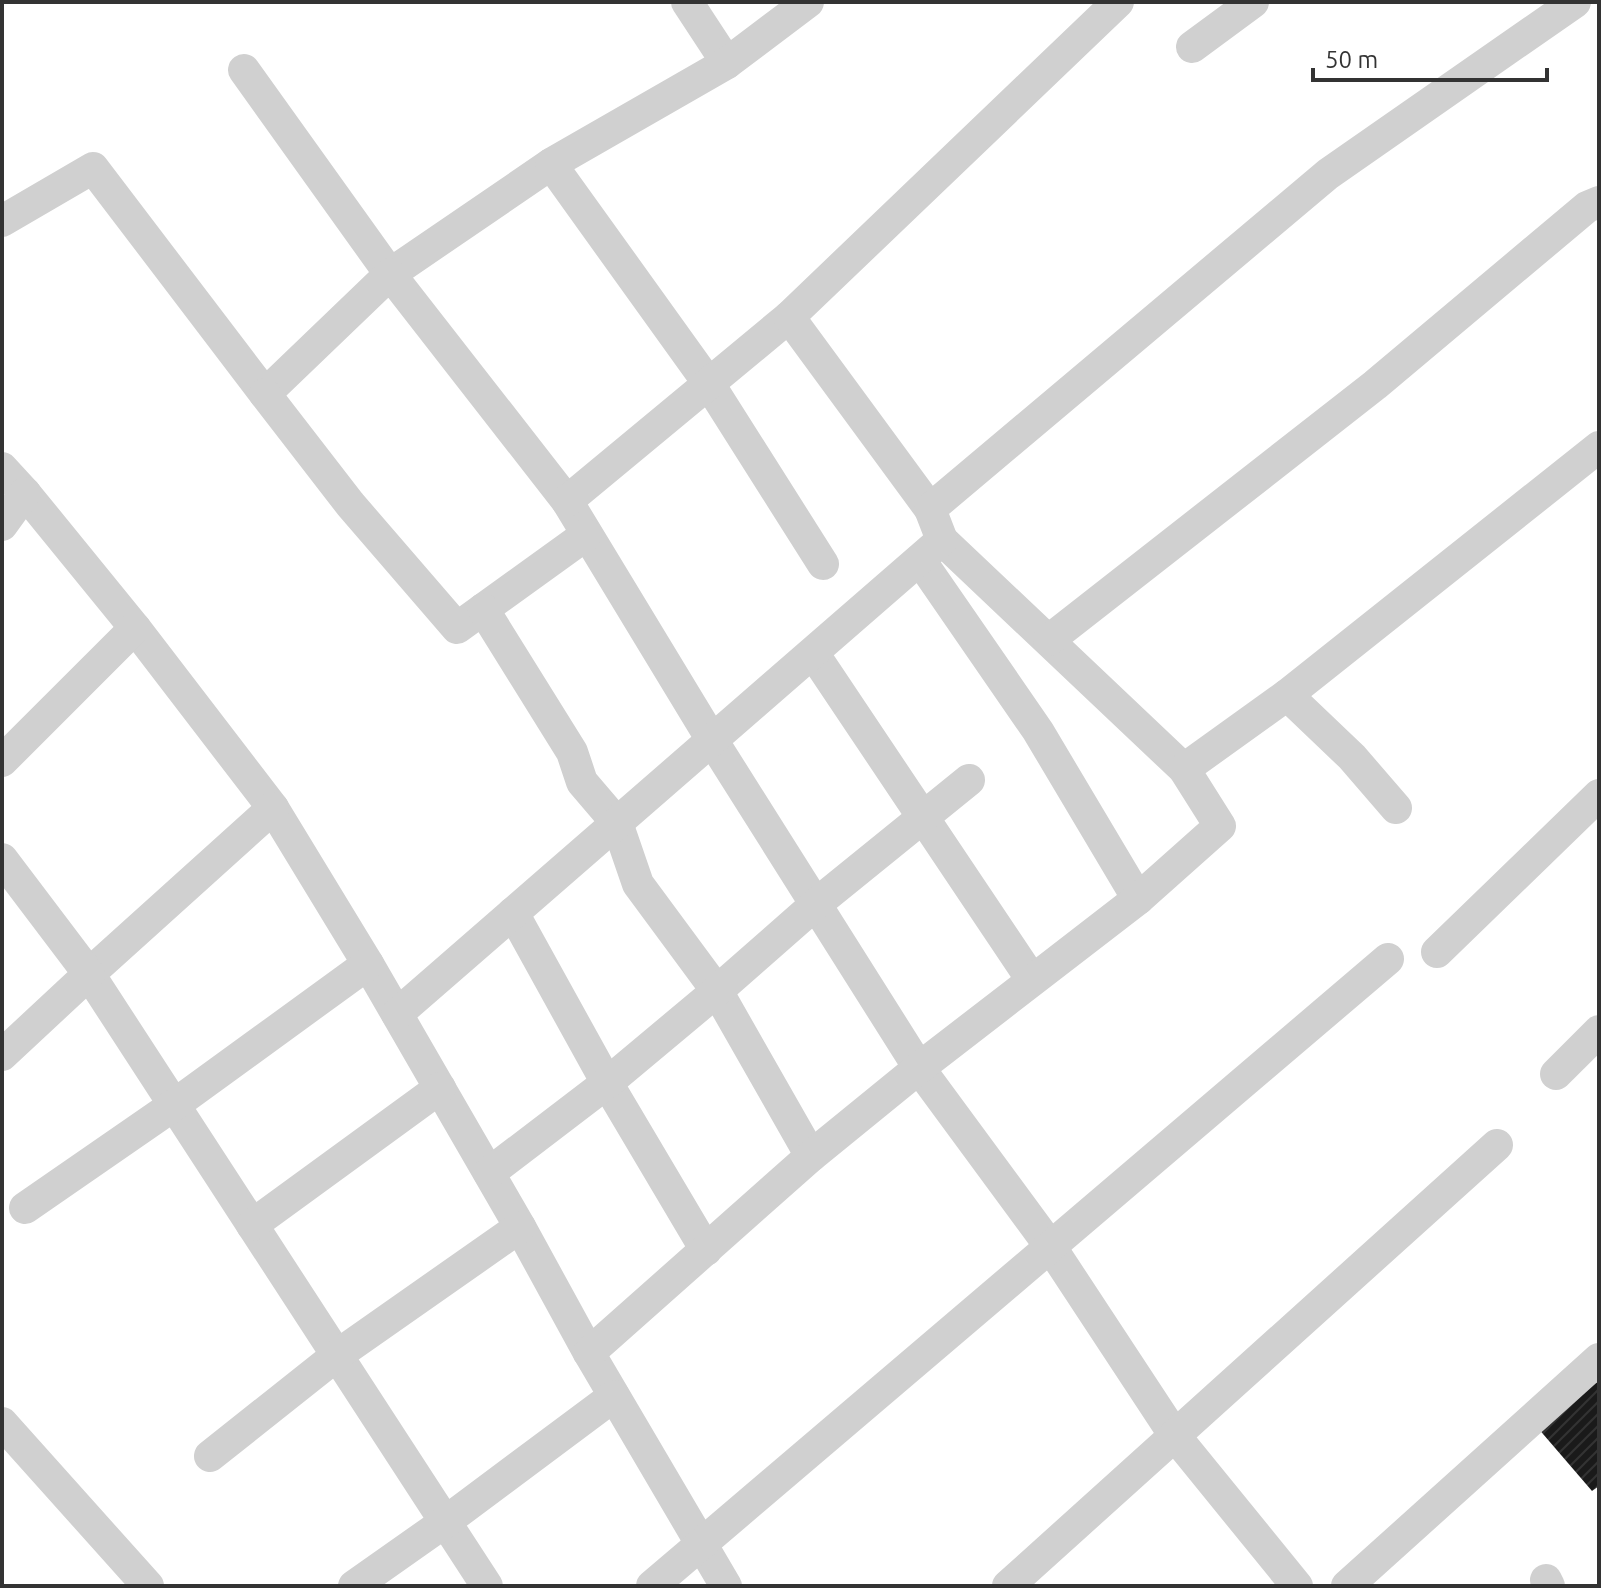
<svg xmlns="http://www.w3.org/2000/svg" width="1601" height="1588" font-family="Ubuntu,sans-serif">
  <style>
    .building { fill: url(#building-hatch) }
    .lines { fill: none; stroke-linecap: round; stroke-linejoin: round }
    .street { stroke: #d0d0d0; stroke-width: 32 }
  </style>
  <defs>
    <pattern id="building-hatch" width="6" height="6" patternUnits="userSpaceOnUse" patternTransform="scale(2)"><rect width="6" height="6" fill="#1a1a1a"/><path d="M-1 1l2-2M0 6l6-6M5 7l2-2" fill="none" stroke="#333"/></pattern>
  </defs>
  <rect width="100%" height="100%" fill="#fff"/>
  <path class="building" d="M1595,1381L1599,1385V1486L1592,1491L1537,1427Z"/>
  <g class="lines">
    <g class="street">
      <path d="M687,2L727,63"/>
      <path d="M1192,47L1253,2"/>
      <path d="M244,70L390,274L551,164L727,63L808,2"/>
      <path d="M551,164L709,384L823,564"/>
      <path d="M2,221L93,168L265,394L390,274L567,501L712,740L919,1068L1050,1246L1175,1436L1297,1586"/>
      <path d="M265,394L350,504L457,628L586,535"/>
      <path d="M2,468L25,493L135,628L273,808L368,964L520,1227L589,1353L726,1586"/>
      <path d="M567,501L789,317"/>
      <path d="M930,509L789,317L1118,2"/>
      <path d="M2,525L25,493"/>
      <path d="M942,540L1184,769"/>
      <path d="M920,560L1038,731L1138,899"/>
      <path d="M483,609L572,752L582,782L617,823L638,884L717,991L811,1156"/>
      <path d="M1049,640L1375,385L1587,207L1599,202"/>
      <path d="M813,653L1032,980"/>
      <path d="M1287,695L1352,757L1396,808"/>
      <path d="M2,761L135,628"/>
      <path d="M273,808L89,974L487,1586"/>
      <path d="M2,859L89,974L2,1055"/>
      <path d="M513,913L607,1083L706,1250"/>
      <path d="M1437,952L1599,795"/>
      <path d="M397,1014L942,540L930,509L1328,174L1575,2"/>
      <path d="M1556,1074L1599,1031"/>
      <path d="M489,1173L607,1083L717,991L816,904L969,780"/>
      <path d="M25,1208L174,1105L368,964"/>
      <path d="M252,1225L440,1088"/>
      <path d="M589,1353L811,1156L919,1068L1138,899L1220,826L1184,769L1287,695L1599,447"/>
      <path d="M2,1423L148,1586"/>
      <path d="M210,1456L336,1356L520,1227"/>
      <path d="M1546,1580L1549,1586"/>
      <path d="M354,1586L445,1522L614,1396"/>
      <path d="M652,1586L1388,959"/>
      <path d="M1008,1586L1497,1145"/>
      <path d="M1347,1586L1599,1359"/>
    </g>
  </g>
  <rect width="1601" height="1588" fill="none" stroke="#333333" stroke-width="8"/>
  <path d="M1313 68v12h234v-12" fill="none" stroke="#333333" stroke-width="4"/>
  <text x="1325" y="68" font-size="24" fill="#333333" stroke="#ffffff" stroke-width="6" paint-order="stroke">50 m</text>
</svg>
